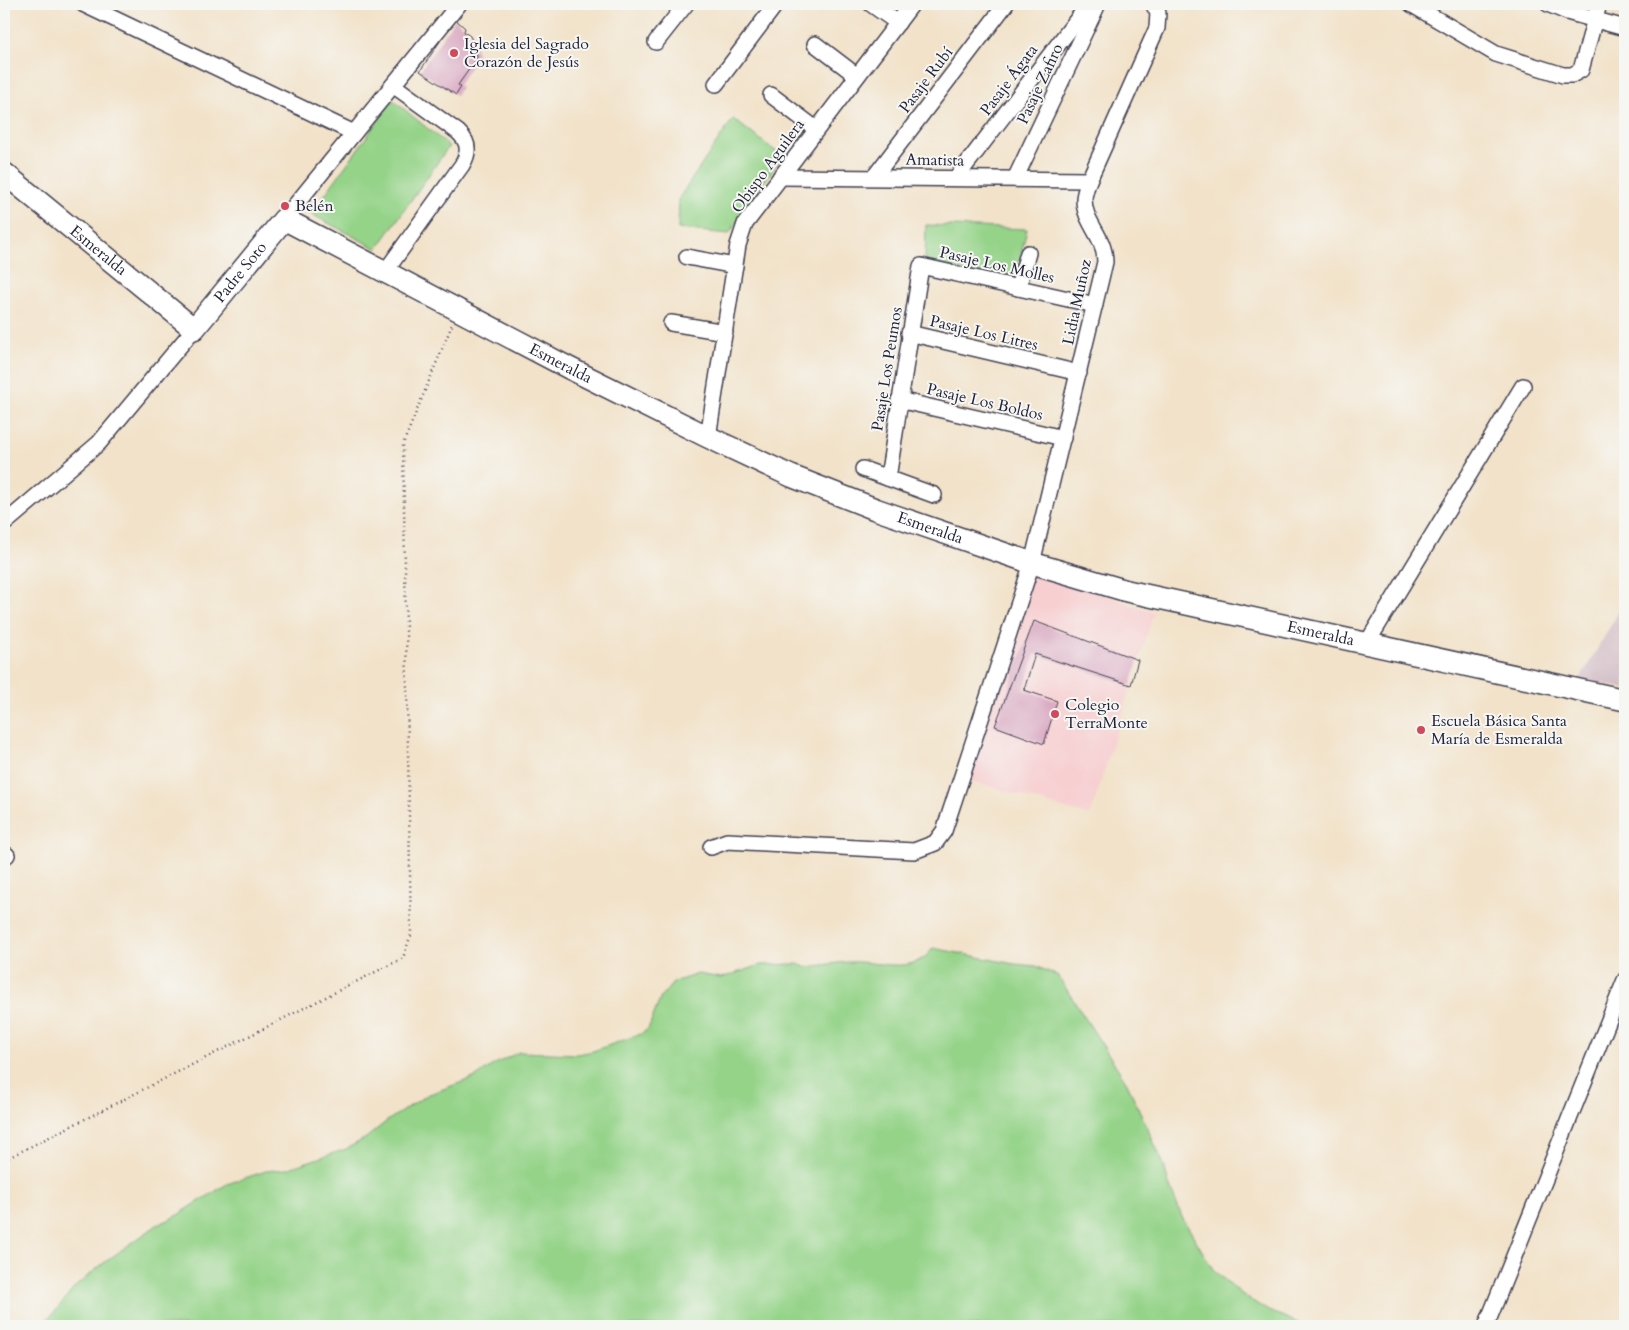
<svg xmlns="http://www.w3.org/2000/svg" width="1629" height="1330" font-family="Cardo,serif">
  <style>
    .built { fill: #f7cfd1 }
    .industrial { fill: #d2bdc6 }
    .green { fill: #94d388; stroke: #5b7a62 }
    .building { fill: #d7a2be }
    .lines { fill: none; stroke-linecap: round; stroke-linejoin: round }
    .street-casing { stroke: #413f50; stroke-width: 18 }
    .secondary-casing { stroke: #413f50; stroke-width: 24 }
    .path { stroke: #413f50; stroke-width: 2.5; stroke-dasharray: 1 4; stroke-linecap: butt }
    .street { stroke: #fff; stroke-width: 15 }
    .secondary { stroke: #fff; stroke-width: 21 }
    .poi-dot { fill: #d1495b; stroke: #f6f6f2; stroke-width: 2 }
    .labels { text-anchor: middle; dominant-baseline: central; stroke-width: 4; stroke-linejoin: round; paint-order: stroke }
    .poi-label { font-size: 16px; fill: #22223b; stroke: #f6f6f2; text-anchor: start }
    .street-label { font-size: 16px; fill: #22223b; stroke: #f6f6f2 }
  </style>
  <rect width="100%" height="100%" fill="#f6f6f2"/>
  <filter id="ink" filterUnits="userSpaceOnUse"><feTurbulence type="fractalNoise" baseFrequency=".02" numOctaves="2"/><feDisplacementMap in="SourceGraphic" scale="10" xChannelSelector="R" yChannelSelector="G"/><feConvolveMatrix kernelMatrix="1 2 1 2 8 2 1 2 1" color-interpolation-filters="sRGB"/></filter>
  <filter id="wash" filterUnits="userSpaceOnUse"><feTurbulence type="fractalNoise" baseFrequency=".0096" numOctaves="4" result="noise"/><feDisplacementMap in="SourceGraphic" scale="20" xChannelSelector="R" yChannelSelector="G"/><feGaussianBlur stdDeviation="1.12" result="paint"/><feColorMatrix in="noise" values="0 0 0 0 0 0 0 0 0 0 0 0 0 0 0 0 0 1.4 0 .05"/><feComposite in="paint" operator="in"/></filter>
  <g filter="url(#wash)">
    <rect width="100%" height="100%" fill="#f2e2c9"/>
    <path class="built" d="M1032,571L1154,612L1090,816L968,780Z"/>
    <path class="industrial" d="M1625,601V689L1580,679Z"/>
    <g class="green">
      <path d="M393,100L449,146L377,249L311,214Z"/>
      <path d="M733,119L782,156L729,234L678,229L679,198Z"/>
      <path d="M926,225L1027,229L1014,283L925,262Z"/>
      <path d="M933,948L1014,964L1036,966L1058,976L1127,1083L1164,1165L1168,1182L1182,1217L1214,1271L1243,1295L1265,1309L1305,1326H37L53,1314L76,1286L105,1262L157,1225L173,1218L227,1184L266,1171L286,1169L346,1149L366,1138L387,1121L427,1095L476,1077L493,1065L519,1052L578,1054L593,1051L641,1034L648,1029L661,997L674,982L698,974L721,978L761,965L798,964L805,967C823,966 841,961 859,962C884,963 916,974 933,948Z"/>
    </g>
    <g id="blocks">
      <g class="building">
        <path d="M455,19L465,28L464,32L470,36L476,49L477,58L458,85L461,87L456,95L420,71Z"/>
        <path d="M1034,621L1138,660L1131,685L1035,654L1024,690L1057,701L1044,744L995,726Z"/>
      </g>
    </g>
  </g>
  <g filter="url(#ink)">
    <use href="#blocks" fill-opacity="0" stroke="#413f50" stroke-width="1"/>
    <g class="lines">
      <defs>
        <g id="street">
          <path d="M83,4L354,133"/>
          <path d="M871,4L898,23"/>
          <path d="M1411,4L1496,54L1563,75H1572L1581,70L1599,4"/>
          <path d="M1548,4L1567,12L1625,28"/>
          <path d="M656,42L686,4"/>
          <path d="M815,44L857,76"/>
          <path d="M716,84L776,4"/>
          <path d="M771,95L816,129"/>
          <path d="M780,177L1089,180"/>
          <path d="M874,177L1006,4"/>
          <path d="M956,178L1089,4"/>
          <path d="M1015,179L1098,4"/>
          <path d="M284,219L459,4"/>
          <path d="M687,257L735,266"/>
          <path d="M385,272L462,165C470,152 469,142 458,132L393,85"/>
          <path d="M1018,288L1028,253"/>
          <path d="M671,323L725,332"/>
          <path d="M909,333L1079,373"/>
          <path d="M899,400L1063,438"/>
          <path d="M708,437L738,245L745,224L912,4"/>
          <path d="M863,469L934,495"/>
          <path d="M888,478L921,266L1095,305"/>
          <path d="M4,524L99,443L194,329"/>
          <path d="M1367,643L1523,386"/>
          <path d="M711,847L727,841L914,851L935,843L944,831L1032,563L1105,262C1105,235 1084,224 1084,199C1084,194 1087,186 1089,180L1157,28L1158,13L1153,4"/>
          <path d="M4,854L7,855"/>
          <path d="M1486,1326L1625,980"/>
        </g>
        <g id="secondary">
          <path id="s1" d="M4,173L194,329L284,219L569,368L708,437L791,476L875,509L1032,563L1127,591L1625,700"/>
        </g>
      </defs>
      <use href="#street" class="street-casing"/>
      <use href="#secondary" class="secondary-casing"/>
      <path class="path" d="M4,1160L403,958L411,935L403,444L452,325"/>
      <use href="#street" class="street"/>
      <use href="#secondary" class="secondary"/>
    </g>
  </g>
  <g class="poi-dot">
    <circle cx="454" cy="53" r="5"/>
    <circle cx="285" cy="206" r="5"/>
    <circle cx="1055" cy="714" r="5"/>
    <circle cx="1421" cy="730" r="5"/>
  </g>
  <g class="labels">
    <g class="poi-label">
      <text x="464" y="44">Iglesia del Sagrado<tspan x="464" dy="18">Corazón de Jesús</tspan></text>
      <text x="295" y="206">Belén</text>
      <text x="1065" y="705">Colegio<tspan x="1065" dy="18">TerraMonte</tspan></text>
      <text x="1431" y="721">Escuela Básica Santa<tspan x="1431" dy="18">María de Esmeralda</tspan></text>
    </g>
    <g class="street-label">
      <text transform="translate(926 80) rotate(-53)">Pasaje Rubí</text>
      <text transform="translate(1009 80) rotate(-53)">Pasaje Ágata</text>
      <text transform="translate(1040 84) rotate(-65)">Pasaje Zafiro</text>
      <text transform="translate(935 160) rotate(1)">Amatista</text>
      <text transform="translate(768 166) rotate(-54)">Obispo Aguilera</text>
      <text stroke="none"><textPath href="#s1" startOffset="122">Esmeralda</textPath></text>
      <text transform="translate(997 265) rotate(13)">Pasaje Los Molles</text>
      <text stroke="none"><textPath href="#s1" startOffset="319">Padre Soto</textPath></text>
      <text transform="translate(1077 302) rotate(-78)">Lidia Muñoz</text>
      <text transform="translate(984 333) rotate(13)">Pasaje Los Litres</text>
      <text stroke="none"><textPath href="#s1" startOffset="700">Esmeralda</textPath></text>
      <text transform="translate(887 369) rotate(-81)">Pasaje Los Peumos</text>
      <text transform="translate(985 402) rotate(13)">Pasaje Los Boldos</text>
      <text stroke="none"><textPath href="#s1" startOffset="1105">Esmeralda</textPath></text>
      <text stroke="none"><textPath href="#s1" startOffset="1510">Esmeralda</textPath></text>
    </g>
  </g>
  <rect width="1629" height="1330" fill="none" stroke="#f6f6f2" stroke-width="20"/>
</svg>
